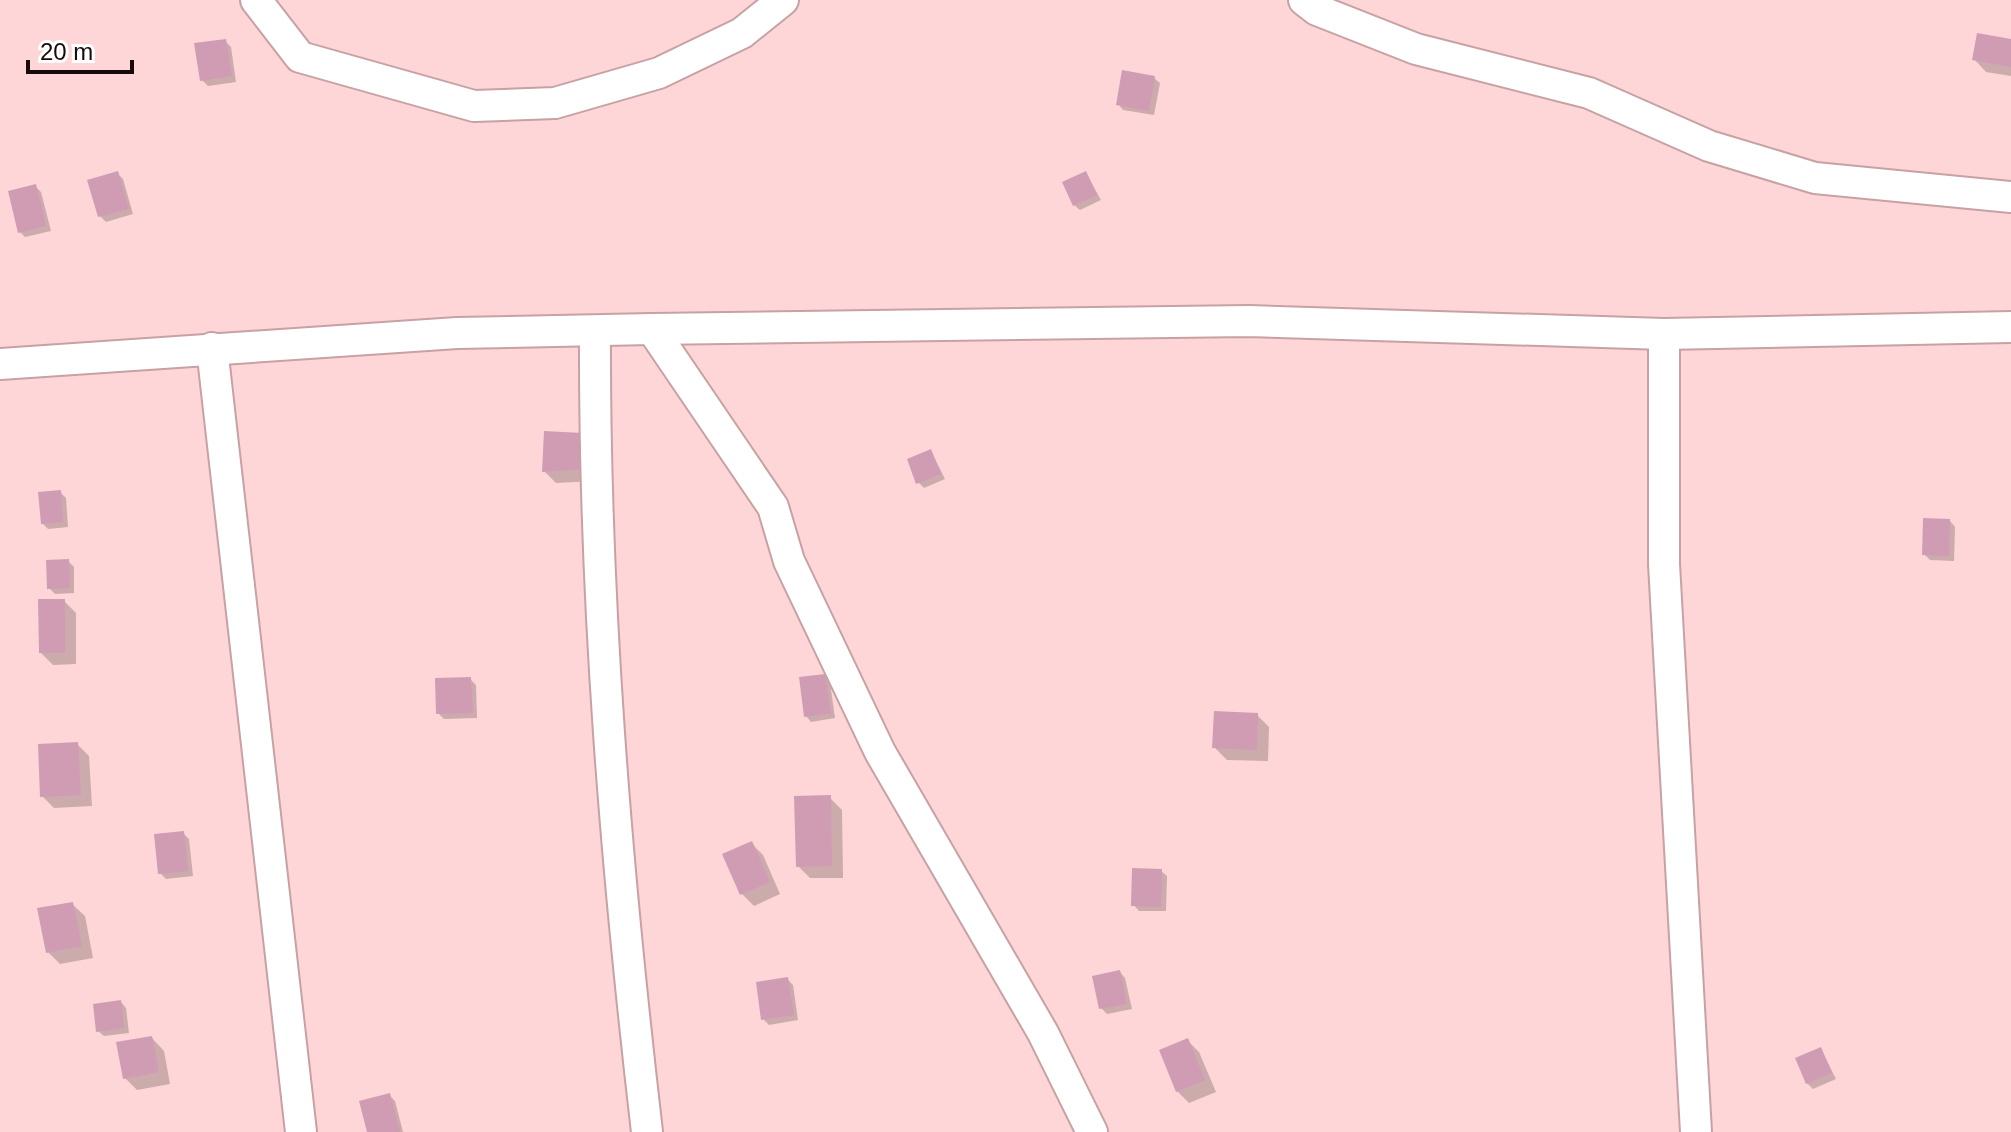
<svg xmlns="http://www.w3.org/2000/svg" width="2011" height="1132" font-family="Helvetica,sans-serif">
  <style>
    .shadow { fill: #0003 }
    .building { fill: #d09cb4 }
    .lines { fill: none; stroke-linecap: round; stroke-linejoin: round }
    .minor-casing { stroke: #c7a1a3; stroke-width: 34 }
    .minor { stroke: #fff; stroke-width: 30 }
  </style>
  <rect width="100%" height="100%" fill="#fed6d8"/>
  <g class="shadow">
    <path d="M225,41L231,47L236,82L208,86L202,80Z"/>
    <path d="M2011,41V76L1986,72L1974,59Z"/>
    <path d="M1154,78L1160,83L1154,115L1123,110L1118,104Z"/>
    <path d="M117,173L123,179L133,214L106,222L100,216Z"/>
    <path d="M1086,173L1101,200L1080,210L1074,205Z"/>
    <path d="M35,186L41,192L51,231L25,237L20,232Z"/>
    <path d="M546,433L595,481L556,483L544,471Z"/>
    <path d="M931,451L945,479L924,488L918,482Z"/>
    <path d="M60,492L66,498L68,527L48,529L42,523Z"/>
    <path d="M1950,521L1955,527L1954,561L1930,560L1924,554Z"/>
    <path d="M68,561L74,567V593L55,594L49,588Z"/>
    <path d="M64,601L76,613V664L53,665L41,653Z"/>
    <path d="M825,676L830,682L835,718L811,722L806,716Z"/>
    <path d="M470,679L476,685L477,718L444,719L438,713Z"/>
    <path d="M1257,715L1269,727L1268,761L1227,760L1215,748Z"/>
    <path d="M77,744L89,756L92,806L54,808L42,796Z"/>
    <path d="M830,798L842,810L843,878H810L798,866Z"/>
    <path d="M183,833L189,839L193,876L166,879L160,873Z"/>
    <path d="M751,843L763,855L780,894L754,906L742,894Z"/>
    <path d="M1161,871L1167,876L1166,911H1139L1134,905Z"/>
    <path d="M72,904L85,916L93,958L60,964L48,952Z"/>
    <path d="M1120,972L1125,978L1132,1009L1107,1014L1101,1008Z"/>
    <path d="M787,979L793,985L798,1020L769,1025L763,1019Z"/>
    <path d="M121,1002L126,1008L129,1033L104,1036L98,1031Z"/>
    <path d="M152,1038L164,1051L170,1084L137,1090L125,1078Z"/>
    <path d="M1187,1040L1199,1052L1216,1092L1189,1103L1177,1091Z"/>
    <path d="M1821,1049L1836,1079L1813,1089L1807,1083Z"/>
    <path d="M389,1095L395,1101L403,1132H370Z"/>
  </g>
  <g class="building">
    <path d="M1977,33L2011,39V67L1972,60Z"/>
    <path d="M226,39L232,76L200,81L194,43Z"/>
    <path d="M1122,70L1155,76L1149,111L1116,105Z"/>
    <path d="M118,171L129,209L98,217L87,180Z"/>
    <path d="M1086,171L1097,195L1073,206L1062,182Z"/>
    <path d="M36,184L46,226L18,233L8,191Z"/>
    <path d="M544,431L583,433L584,469L542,472Z"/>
    <path d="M931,449L941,474L916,484L907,459Z"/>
    <path d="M61,490L63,522L41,524L38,492Z"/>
    <path d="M1923,518L1950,519L1949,556L1922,555Z"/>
    <path d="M69,559L70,588L47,589L46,560Z"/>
    <path d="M38,599H65V653H39Z"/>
    <path d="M825,674L831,713L804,717L799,677Z"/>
    <path d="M471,677L473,713L436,714L435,678Z"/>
    <path d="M1214,711L1258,713L1257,750L1212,748Z"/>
    <path d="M78,742L81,795L40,797L38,744Z"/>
    <path d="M831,795L832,866L796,867L794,796Z"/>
    <path d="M184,831L188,871L158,874L154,834Z"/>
    <path d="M752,841L770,882L740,895L722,854Z"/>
    <path d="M1132,868L1162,869L1161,907L1131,906Z"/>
    <path d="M73,902L82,946L46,953L37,908Z"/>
    <path d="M1120,970L1127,1004L1099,1009L1092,976Z"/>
    <path d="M788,977L794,1015L761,1020L756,982Z"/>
    <path d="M121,1000L124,1028L96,1032L93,1004Z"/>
    <path d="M152,1036L159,1072L123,1079L116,1042Z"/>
    <path d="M1188,1038L1205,1080L1176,1092L1159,1050Z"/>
    <path d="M1821,1047L1832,1073L1806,1084L1795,1058Z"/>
    <path d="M390,1093L400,1132H367L359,1101Z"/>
  </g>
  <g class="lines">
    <defs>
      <g id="minor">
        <path d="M256,0L300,57L474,106L555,103L659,73L742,33L783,0"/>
        <path d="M1304,0L1317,10L1416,49L1589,93L1709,146L1815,178L2011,197"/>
        <path d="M652,329L773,507L789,561L880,752L1043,1033L1092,1132"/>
        <path d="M595,333C594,601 616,866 647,1132"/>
        <path d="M1664,334V564L1696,1132"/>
        <path d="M212,348L301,1132"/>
        <path d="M0,364L457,333L652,329L1249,321L1664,334L2011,327"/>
      </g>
    </defs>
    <use href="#minor" class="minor-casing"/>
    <use href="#minor" class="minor"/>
  </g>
  <path d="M28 60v12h104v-12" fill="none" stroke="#170a0b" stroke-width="4"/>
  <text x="40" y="60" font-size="24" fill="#170a0b" stroke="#ffffff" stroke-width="6" paint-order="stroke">20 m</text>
</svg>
